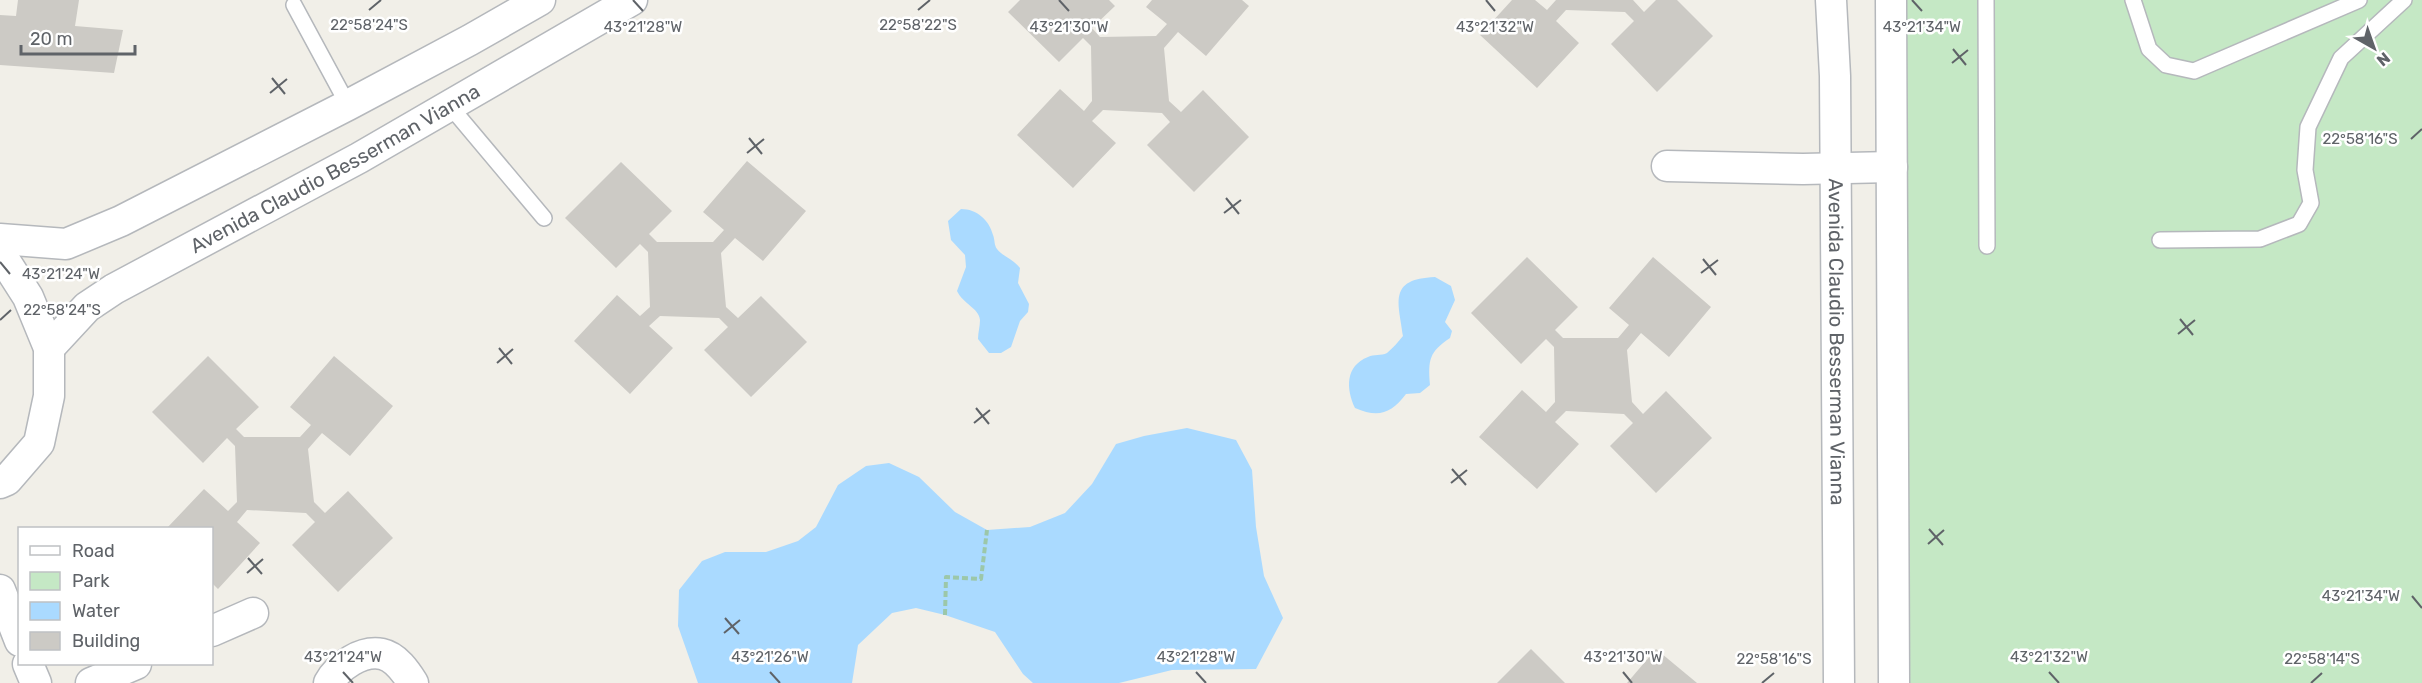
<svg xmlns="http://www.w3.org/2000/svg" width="2422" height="683" font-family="Rubik,sans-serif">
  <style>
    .green { fill: #c5e8c5 }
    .water { fill: #aadaff }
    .building { fill: #cccac5 }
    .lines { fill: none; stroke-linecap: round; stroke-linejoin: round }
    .service-casing { stroke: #b5b8bc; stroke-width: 18 }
    .minor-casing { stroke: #b5b8bc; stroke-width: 33 }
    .path { stroke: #9cc7a9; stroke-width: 4; stroke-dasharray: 6 3; stroke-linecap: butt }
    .service { stroke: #fff; stroke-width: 15 }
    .minor { stroke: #fff; stroke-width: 30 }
    .ticks { fill: none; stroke: #5f6368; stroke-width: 2 }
    .labels { text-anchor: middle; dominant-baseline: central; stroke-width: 5; stroke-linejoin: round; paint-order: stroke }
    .street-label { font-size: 20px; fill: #5f6368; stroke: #fff }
    .ticks-label { font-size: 15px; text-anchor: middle; fill: #5f6368; stroke: #fff; stroke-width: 5; stroke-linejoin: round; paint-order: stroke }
  </style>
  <rect width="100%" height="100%" fill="#f1efe8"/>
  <rect class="green" x="1901" y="0" width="521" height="683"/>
  <g class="water">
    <path d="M961,209C977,209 989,220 993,235C995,240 994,245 997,249C1002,256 1012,258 1020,268L1018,283L1029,304L1028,312L1020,321L1011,347L1001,353H989L978,339C978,333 980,326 980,320C979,308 963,304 957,291L966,267L965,255L951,240L948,221Z"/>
    <path d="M1435,277L1451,286L1455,300L1445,322L1452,331L1450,338C1429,352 1428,360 1430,385L1420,393L1406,394C1391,414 1378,418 1355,408C1346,389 1345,366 1368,357C1374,354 1381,356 1387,353C1393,348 1398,342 1403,336C1399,303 1387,279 1435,277Z"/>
    <path d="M1187,428L1236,440L1252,470L1256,527L1264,576L1283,618L1256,669L1172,670L1119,683H1033L1023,674L995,632L945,615L916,608L892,613L858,645L852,683H698L678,626L679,590L702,561L725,552H766L798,541L816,527L838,485L866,466L889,463L919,477L955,512L987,530L1030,527L1065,513L1092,484L1116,444L1144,436Z"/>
  </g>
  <g class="building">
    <path d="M18,0H79L75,26L123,30L114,73L0,65V15L16,16Z"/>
    <path d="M1020,0H1109L1115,6L1092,28L1100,37L1156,36L1167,24L1146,7L1152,0H1242L1249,6L1206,56L1178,32L1164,48L1169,101L1181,112L1203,90L1249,137L1194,192L1147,145L1170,122L1162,113L1103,110L1092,121L1116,143L1073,188L1017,135L1060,89L1084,111L1092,101L1091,46L1083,38L1059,62L1008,12Z"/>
    <path d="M1512,0H1535L1547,10L1556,0H1633L1644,12L1656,0H1677L1713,36L1657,92L1611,44L1634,21L1625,12L1566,10L1556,21L1579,43L1537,88L1480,35Z"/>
    <path d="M747,161L806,211L763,261L735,238L721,253L726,307L738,318L761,296L807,342L751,397L704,350L728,327L719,318L660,316L649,326L673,348L630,394L574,341L617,295L640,316L650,307L648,252L640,244L616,268L565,218L621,162L672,211L649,234L657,242H713L724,230L703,212Z"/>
    <path d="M1527,257L1578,307L1555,330L1563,338H1618L1629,325L1609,308L1653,257L1711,307L1669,357L1641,333L1627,350L1632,402L1643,414L1666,391L1712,438L1656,493L1610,446L1633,423L1624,414L1566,411L1555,422L1579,444L1537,489L1479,437L1522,390L1546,412L1555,402L1554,347L1546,339L1521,364L1471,313Z"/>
    <path d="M208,356L259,407L236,429L244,437H300L311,425L290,407L334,356L393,406L350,456L322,433L308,449L314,502L325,513L348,491L393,538L338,592L292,545L315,522L306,513L247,510L237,522L260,543L218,589L212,583V528H167L204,489L228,511L237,502L235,446L227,438L203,463L152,412Z"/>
    <path d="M1531,649L1565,683H1497Z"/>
    <path d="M1656,649L1697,683H1627Z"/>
  </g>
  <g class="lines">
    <defs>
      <g id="service">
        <path d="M1986,0L1987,246"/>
        <path d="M2133,0L2149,49L2166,65L2194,71L2359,0"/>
        <path d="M294,5L348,105"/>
        <path d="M449,105L544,218"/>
        <path d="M2160,240L2260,239L2299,224L2311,203L2305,170L2308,127L2341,58L2404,0"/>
      </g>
      <g id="minor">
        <path id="s1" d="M1831,0L1835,76L1839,683"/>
        <path d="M1891,0L1894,683"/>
        <path d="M1667,166L1803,169L1892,167"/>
        <path d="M0,239L66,244L121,221L348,105L470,40L540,0"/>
        <path d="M0,253L28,297L49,348V396L39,443L7,480L0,483"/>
        <path id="s2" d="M49,348L87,307L114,289L359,158L632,0"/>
        <path d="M0,590L20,641"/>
        <path d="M212,631L253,613"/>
        <path d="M28,664L36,683"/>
        <path d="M91,683L136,664"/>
        <path d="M329,683C338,666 362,650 382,654C396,657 406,672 413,683"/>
      </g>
    </defs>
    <use href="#service" class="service-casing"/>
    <use href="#minor" class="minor-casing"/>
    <path class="path" d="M945,615L946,577L981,579L987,530"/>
    <use href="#service" class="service"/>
    <use href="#minor" class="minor"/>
  </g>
  <path class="ticks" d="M633,0L643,11M1059,0L1069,11M1486,0L1495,11M1912,0L1922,11M369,10L381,0M918,10L930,0M1953,49L1966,65M1952,63L1968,50M272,78L285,94M270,93L287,79M749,138L762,154M2411,139L2422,129M747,153L764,139M1226,198L1239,214M1224,213L1241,200M1703,259L1716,275M0,262L10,274M1701,273L1718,260M2180,319L2193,335M0,320L11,310M2178,334L2195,320M499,348L512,364M497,363L513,349M976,408L989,424M974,423L990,410M1452,469L1466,485M1451,483L1467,470M1929,529L1943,545M1928,544L1944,530M248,558L262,574M247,573L263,559M2412,596L2422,608M725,618L739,634M724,633L740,620M343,672L353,683M770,672L780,683M1196,672L1206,683M1623,672L1632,683M2049,672L2059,683M1762,683L1774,673M2311,683L2322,673"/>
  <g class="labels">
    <g class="street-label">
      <text stroke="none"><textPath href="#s2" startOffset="340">Avenida Claudio Besserman Vianna</textPath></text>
      <text stroke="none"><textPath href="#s1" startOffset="342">Avenida Claudio Besserman Vianna</textPath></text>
    </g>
  </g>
  <g class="ticks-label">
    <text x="369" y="30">22°58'24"S</text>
    <text x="918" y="30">22°58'22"S</text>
    <text x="643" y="32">43°21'28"W</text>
    <text x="1069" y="32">43°21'30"W</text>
    <text x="1495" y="32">43°21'32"W</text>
    <text x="1922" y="32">43°21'34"W</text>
    <text x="2360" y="144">22°58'16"S</text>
    <text x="61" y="279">43°21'24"W</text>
    <text x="62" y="315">22°58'24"S</text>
    <text x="2361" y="601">43°21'34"W</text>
    <text x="343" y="662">43°21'24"W</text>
    <text x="770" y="662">43°21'26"W</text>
    <text x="1196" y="662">43°21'28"W</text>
    <text x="1623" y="662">43°21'30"W</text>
    <text x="2049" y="662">43°21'32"W</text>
    <text x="1774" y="664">22°58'16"S</text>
    <text x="2322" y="664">22°58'14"S</text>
  </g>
  <rect x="18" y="527" width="195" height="138" fill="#ffffff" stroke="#bfc1c3" stroke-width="1.5"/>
  <rect x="30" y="546" width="30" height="9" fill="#ffffff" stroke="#bfc1c3" stroke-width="1.5"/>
  <text x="72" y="557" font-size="18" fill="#5f6368">Road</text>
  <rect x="30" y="572" width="30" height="18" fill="#c5e8c5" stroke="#bfc1c3" stroke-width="1.5"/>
  <text x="72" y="587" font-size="18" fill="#5f6368">Park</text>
  <rect x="30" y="602" width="30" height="18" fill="#aadaff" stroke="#bfc1c3" stroke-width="1.5"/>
  <text x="72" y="617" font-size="18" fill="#5f6368">Water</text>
  <rect x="30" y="632" width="30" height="18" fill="#cccac5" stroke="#bfc1c3" stroke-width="1.5"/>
  <text x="72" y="647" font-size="18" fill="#5f6368">Building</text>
  <g transform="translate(2374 48) rotate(140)" stroke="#ffffff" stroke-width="4.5" paint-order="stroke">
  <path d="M0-4.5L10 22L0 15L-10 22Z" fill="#5f6368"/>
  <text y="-9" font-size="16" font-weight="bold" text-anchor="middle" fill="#5f6368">N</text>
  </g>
  <path d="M21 45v9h114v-9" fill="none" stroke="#5f6368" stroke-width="3"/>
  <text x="30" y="45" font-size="18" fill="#5f6368" stroke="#ffffff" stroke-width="4.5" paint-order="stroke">20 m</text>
</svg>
